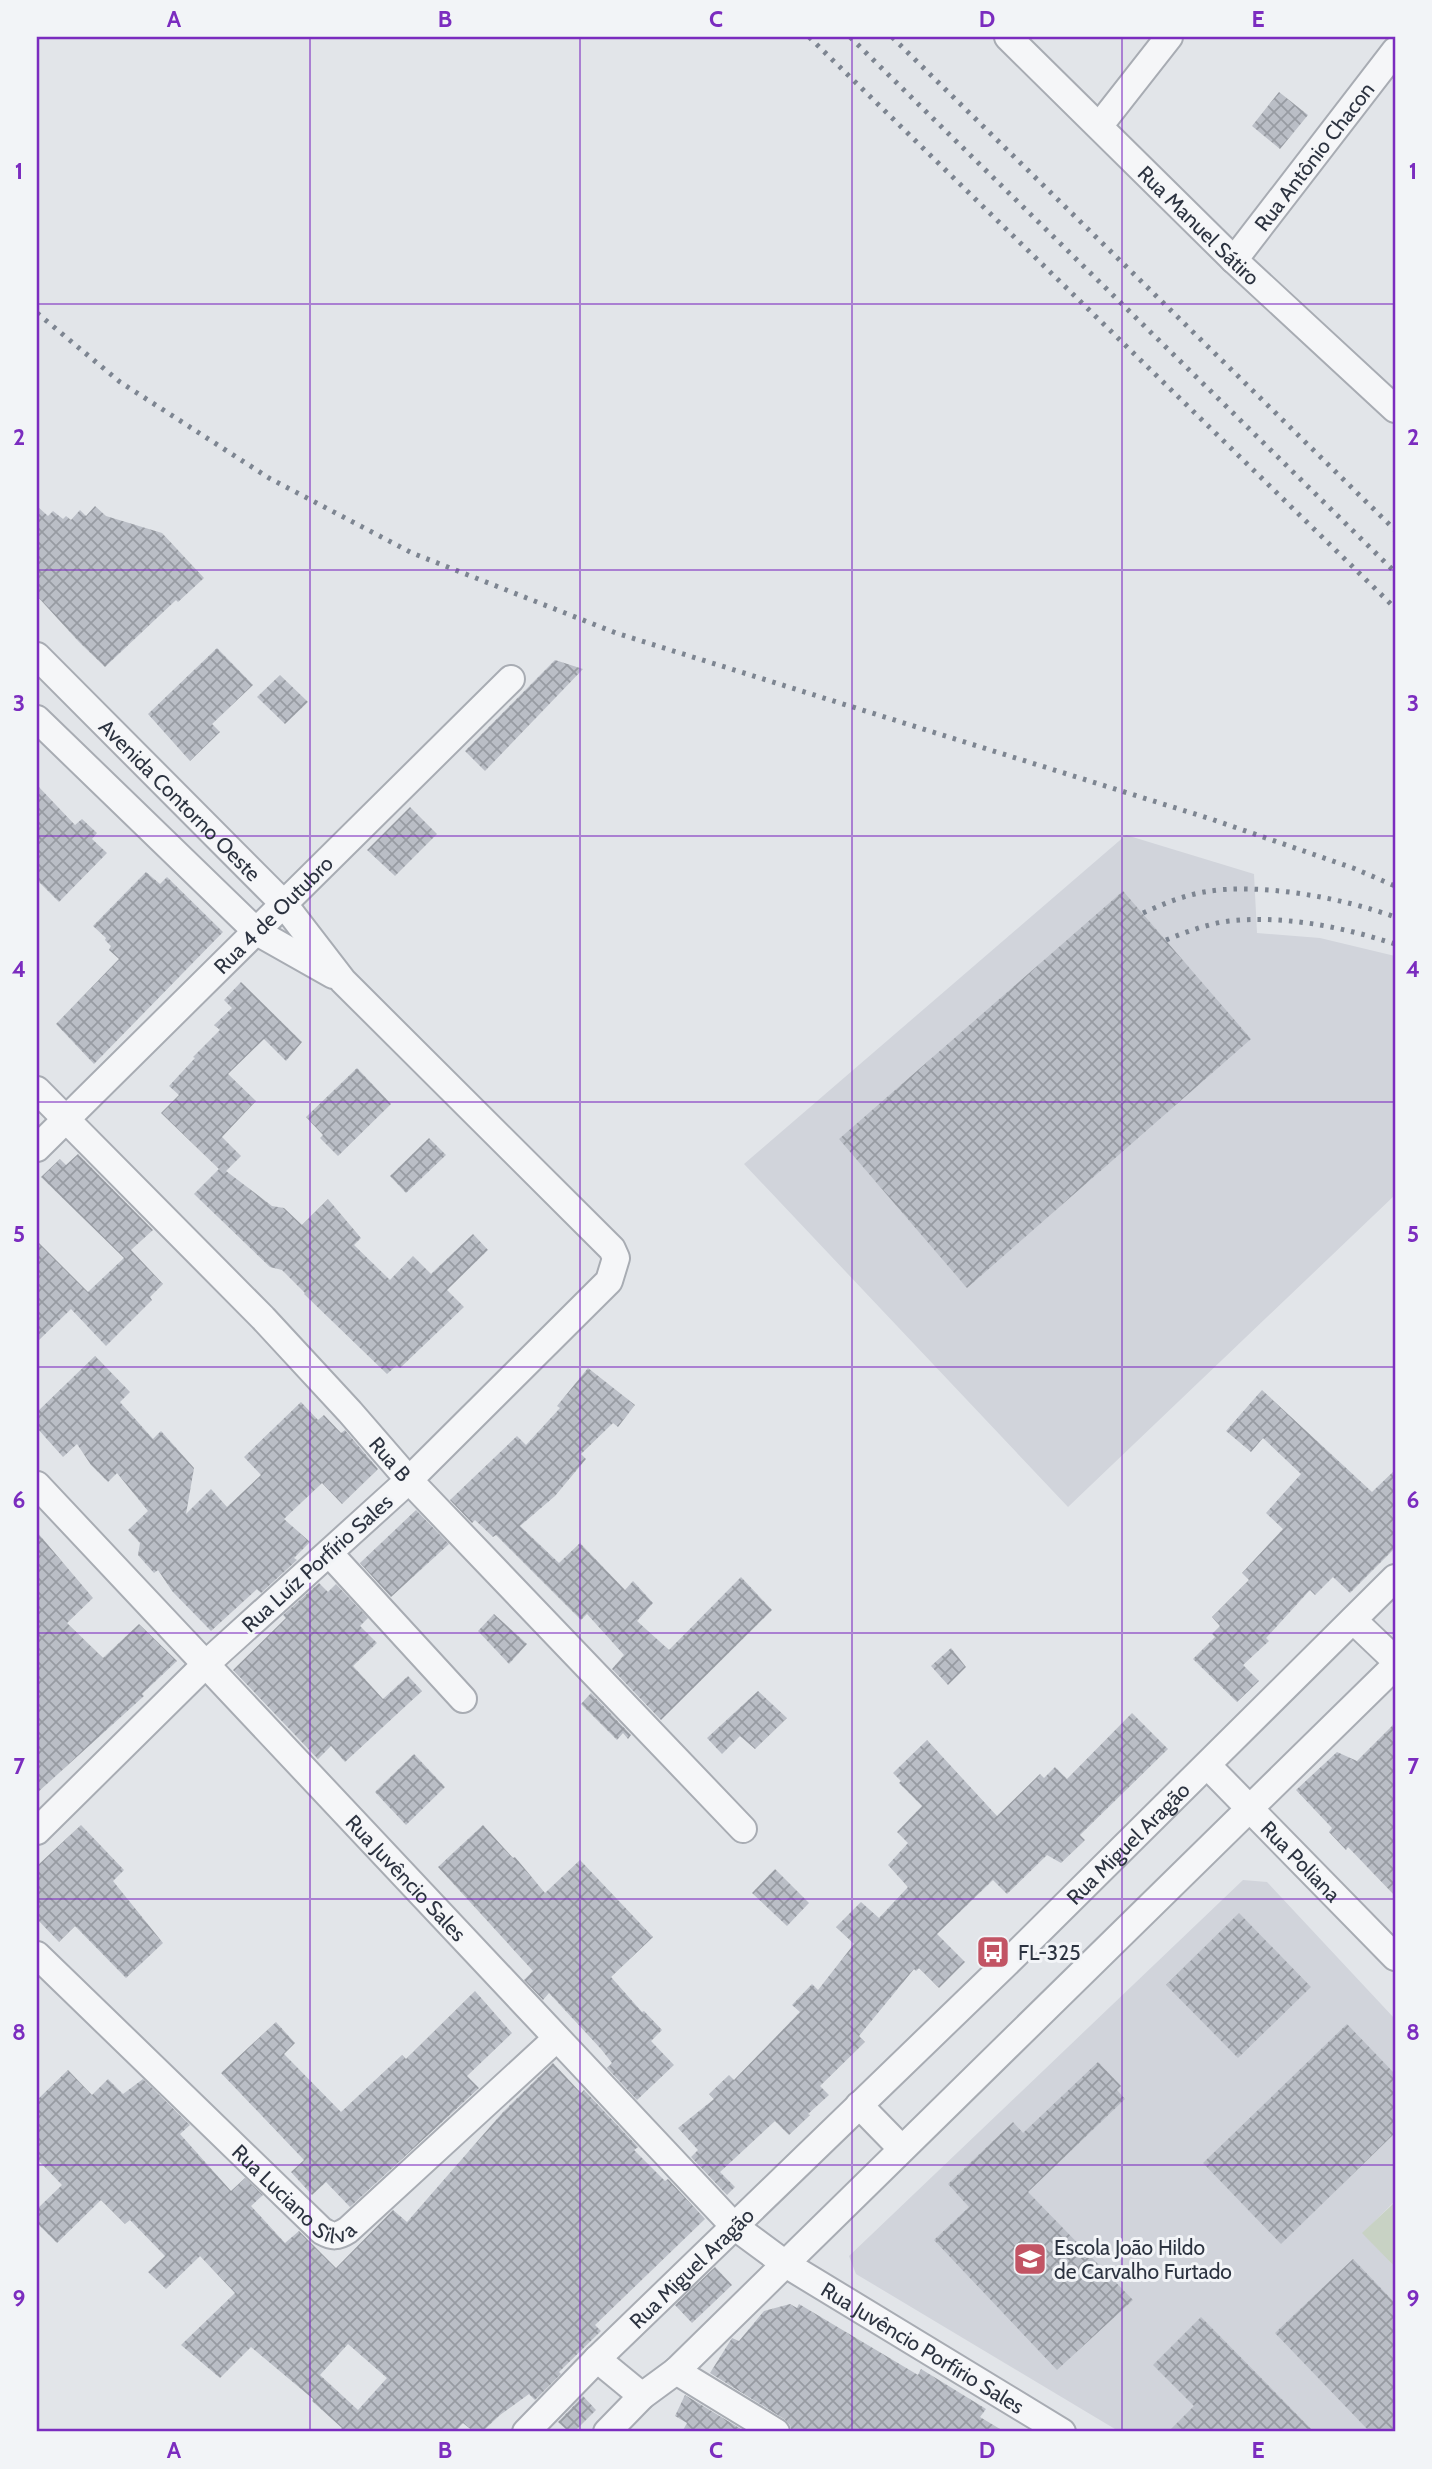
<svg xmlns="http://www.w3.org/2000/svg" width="1432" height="2469" font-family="Cabin,sans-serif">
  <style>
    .built { fill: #d1d4db }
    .grass { fill: #c8d2c4 }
    .building { fill: url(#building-cross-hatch); fill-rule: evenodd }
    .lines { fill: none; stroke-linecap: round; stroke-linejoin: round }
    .street-casing { stroke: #a8acb3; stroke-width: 30 }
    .street { stroke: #f5f6f8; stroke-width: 26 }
    .rail { stroke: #7d8591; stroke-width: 5; stroke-dasharray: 3.5 7; stroke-linecap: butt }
    .grid { fill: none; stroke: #7b2cbf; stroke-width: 2; stroke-opacity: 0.55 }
    .labels { text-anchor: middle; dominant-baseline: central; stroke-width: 6; stroke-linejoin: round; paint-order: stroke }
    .street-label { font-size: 21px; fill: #2c3340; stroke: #f2f4f7 }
    .poi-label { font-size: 21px; fill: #2c3340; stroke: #f2f4f7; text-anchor: start }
    .neatline { fill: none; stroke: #7b2cbf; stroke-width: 2.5 }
    .grid-label { font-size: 23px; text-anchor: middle; font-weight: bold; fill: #7b2cbf }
  </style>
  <defs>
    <pattern id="building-cross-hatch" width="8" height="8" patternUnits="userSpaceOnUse" patternTransform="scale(1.75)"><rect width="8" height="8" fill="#babec6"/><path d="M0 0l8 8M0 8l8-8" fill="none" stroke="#979ba2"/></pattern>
  </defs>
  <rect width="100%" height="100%" fill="#e2e5e9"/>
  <g class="built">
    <path d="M1126,835L1254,874L1257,933L1320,938L1395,956V1195L1068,1507L744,1164Z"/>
    <path d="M1243,1880L1267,1882L1395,2019V2201L1363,2233L1395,2267V2432H1120L856,2274L849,2256Z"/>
  </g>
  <path class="grass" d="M1394,2203L1395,2204V2267L1362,2233Z"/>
  <g class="building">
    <path d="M1279,92L1308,115L1280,149L1252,126Z"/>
    <path d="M37,506L48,516L53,511L63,519L66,516L71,520L80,510L86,516L95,506L106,516L162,533L204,578L178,602L176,600L105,667L79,642L37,596Z"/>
    <path d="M217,648L253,685L212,724L220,732L190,761L148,714Z"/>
    <path d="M555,660L583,669L485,771L465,751Z"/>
    <path d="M280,675L308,702L285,724L257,697Z"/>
    <path d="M37,785L75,825L82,819L97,833L92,839L107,853L59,902L37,880Z"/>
    <path d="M410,807L437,834L395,876L367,850Z"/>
    <path d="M146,872L160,884L167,877L223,932L94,1064L56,1024L119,959L109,950L111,946L105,940L106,938L93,926Z"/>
    <path d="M1123,891L1251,1039L967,1288L839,1139Z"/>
    <path d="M241,982L302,1042L286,1061L264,1039L228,1074L256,1101L222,1137L241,1156L226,1171L272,1206L284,1208L302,1225L328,1199L361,1238L354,1245L390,1280L413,1256L431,1274L473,1234L488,1250L447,1290L464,1307L400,1368L397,1365L387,1374L304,1294L305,1293L282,1270L270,1267L194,1194L219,1169L161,1113L179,1095L169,1086L195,1058L193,1057L220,1030L214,1025L232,1008L224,1000Z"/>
    <path d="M357,1068L391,1104L338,1156L320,1138L323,1135L306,1117Z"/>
    <path d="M429,1138L446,1155L406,1193L390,1176Z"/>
    <path d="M78,1154L153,1230L131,1250L163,1284L150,1297L152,1300L106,1346L71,1309L37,1342V1241L88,1292L124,1258L41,1177L60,1159L66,1165Z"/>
    <path d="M95,1356L130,1392L120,1402L153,1439L161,1431L194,1468L186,1514L211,1489L227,1507L261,1475L244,1457L301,1402L318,1420L324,1415L341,1433L345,1430L378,1469L342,1504L322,1483L284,1519L310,1542L294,1558L297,1560L261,1593L257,1589L211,1631L172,1591L158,1570L154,1573L138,1555L140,1543L128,1530L148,1511L117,1473L108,1482L91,1465L77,1444L63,1457L37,1428V1412Z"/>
    <path d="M588,1368L635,1405L618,1427L613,1423L581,1454L586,1459L555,1496L520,1526L559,1563L580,1543L625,1590L633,1581L653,1603L637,1621L669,1650L741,1577L772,1610L661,1720L612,1669L624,1655L587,1614L581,1620L496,1535L493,1537L475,1520L472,1523L450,1500L517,1436L526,1445L560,1408L557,1406Z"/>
    <path d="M1262,1390L1372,1492L1395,1470V1548L1350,1593L1333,1577L1315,1595L1310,1590L1266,1638L1269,1641L1243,1665L1259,1681L1237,1702L1193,1659L1215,1637L1212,1634L1220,1626L1212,1617L1249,1580L1242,1573L1283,1529L1266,1513L1301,1474L1263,1438L1251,1452L1226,1431Z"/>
    <path d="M416,1510L449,1544L391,1597L360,1563Z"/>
    <path d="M37,1532L93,1598L67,1623L103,1658L139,1624L177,1661L142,1694L144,1696L37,1793Z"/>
    <path d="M319,1583L328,1592L336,1584L368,1618L360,1626L377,1643L353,1666L383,1699L408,1676L422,1691L345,1762L331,1746L318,1759L233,1670L286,1618L283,1615Z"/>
    <path d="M494,1614L527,1644L509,1664L478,1631Z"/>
    <path d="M951,1648L966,1667L948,1685L931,1666Z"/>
    <path d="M758,1691L787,1718L755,1749L740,1736L722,1754L707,1738Z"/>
    <path d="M591,1693L631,1735L628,1739L623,1733L617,1740L581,1704Z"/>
    <path d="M1132,1713L1168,1749L1080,1835L1085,1840L1061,1863L1047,1855L1007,1894L993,1880L937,1934L965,1962L939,1988L919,1968L916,1971L914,1969L859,2036L865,2042L820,2086L829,2095L808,2114L810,2115L789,2135L775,2121L720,2172L735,2187L727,2195L691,2157L698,2150L678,2128L714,2099L709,2094L729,2075L734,2080L800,2012L792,2005L812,1984L818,1990L854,1944L836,1927L861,1902L879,1918L908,1887L888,1865L908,1843L897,1832L922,1806L899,1783L901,1781L893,1773L927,1740L997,1816L1040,1774L1044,1778L1055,1767L1067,1779Z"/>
    <path d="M1395,1723V1896L1348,1847L1346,1850L1329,1832L1332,1828L1296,1790L1337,1752L1357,1761Z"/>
    <path d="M414,1754L445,1787L406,1825L375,1792Z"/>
    <path d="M81,1825L124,1870L113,1881L163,1943L126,1978L75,1926L59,1942L37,1919V1866Z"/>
    <path d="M483,1825L513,1858L515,1857L545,1893L580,1860L653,1937L611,1977L642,2012L644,2011L662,2030L651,2041L674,2065L637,2100L607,2068L612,2063L601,2049L549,1993L543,2000L524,1980L533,1971L438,1867Z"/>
    <path d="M775,1869L809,1903L787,1926L752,1893Z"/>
    <path d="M1239,1913L1311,1987L1238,2058L1166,1985Z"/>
    <path d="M475,1991L512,2033L467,2076L479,2088L350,2207L326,2182L312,2195L291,2172L304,2160L221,2073L276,2022L295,2043L284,2054L341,2112L402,2055L406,2059Z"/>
    <path d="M1347,2024L1395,2074V2133L1281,2244L1203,2163Z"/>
    <path d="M1098,2062L1121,2086L1117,2090L1125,2099L1028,2192L1133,2300L1057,2370L934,2240L969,2207L948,2184L1013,2122L1023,2133Z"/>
    <path d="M553,2063L581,2093L584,2090L638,2147L634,2150L665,2181L668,2179L705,2219L595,2325L601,2331L559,2372L561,2374L535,2400L529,2394L500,2415L482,2432H474L463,2423L455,2432H338L342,2428L312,2401L313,2399L251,2347L220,2378L181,2345L235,2293L200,2256L166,2289L148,2272L165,2256L130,2220L125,2224L101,2200L57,2243L37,2223V2209L62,2185L37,2159V2100L68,2070L92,2095L108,2079L123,2094L143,2079L190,2125L180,2134L231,2191L245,2178L263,2195L251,2206L285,2243L299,2231L336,2268L393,2210L407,2222L503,2112ZM348,2344L387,2378L358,2410L320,2375Z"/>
    <path d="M1353,2259L1395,2303V2432H1370L1275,2333Z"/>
    <path d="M715,2267L732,2285L692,2323L675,2305Z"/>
    <path d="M790,2304L797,2308L799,2304L918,2375L921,2369L986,2409L980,2417L1005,2432H792L790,2425L784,2419L710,2373L732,2338L739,2341L764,2311Z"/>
    <path d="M1201,2317L1270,2387L1314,2432H1168L1194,2406L1153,2365Z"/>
    <path d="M685,2395L746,2432H682L687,2423L675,2416Z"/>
    <path d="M583,2396L596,2410L574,2432H569L558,2422Z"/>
  </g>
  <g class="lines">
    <defs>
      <g id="street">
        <path id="s1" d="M1008,37L1234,260L1395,409"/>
        <path d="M1100,125L1169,37"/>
        <path id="s2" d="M1234,260L1395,51"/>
        <path id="s3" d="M37,656L283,903L343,981L612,1249L616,1258L609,1281L409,1480L207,1663L37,1831"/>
        <path d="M37,719L257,932L333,975"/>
        <path id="s4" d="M37,1090L263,1318L350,1412L409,1480L743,1829"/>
        <path id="s5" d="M37,1148L511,679"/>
        <path id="s6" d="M37,1485L734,2226L784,2263L1062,2432"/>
        <path d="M329,1553L463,1699"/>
        <path d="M1353,1620L1395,1660"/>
        <path id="s7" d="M1208,1766L1395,1957"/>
        <path id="s8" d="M37,1955L322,2231C333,2237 337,2237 348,2230L556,2039"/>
        <path d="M859,2105L901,2148"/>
        <path d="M597,2359L642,2396"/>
        <path d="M676,2371L776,2432"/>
        <path id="s9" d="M526,2432L597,2359L1015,1955L1395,1578"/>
        <path d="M607,2432L642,2396L676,2371L1395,1666"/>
      </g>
    </defs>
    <use href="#street" class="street-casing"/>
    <use href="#street" class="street"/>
    <g class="rail">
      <path d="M809,37L1395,608"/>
      <path d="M850,37L1395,572"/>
      <path d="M892,37L1395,530"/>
      <path d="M37,313L120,382L269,478L412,553L616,633L1211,819L1353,868L1395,886"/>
      <path d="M1143,913C1163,904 1182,896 1204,892C1259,882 1343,898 1395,917"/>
      <path d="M1166,940C1186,932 1207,924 1229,921C1284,915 1343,927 1395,944"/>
    </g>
  </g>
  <path class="grid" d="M310,37V2432M580,37V2432M852,37V2432M1122,37V2432M37,304H1395M37,570H1395M37,836H1395M37,1102H1395M37,1367H1395M37,1633H1395M37,1899H1395M37,2165H1395"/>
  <defs>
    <symbol id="bus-square" viewBox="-11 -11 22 22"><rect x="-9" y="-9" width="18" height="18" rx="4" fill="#c25464" stroke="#f2f4f7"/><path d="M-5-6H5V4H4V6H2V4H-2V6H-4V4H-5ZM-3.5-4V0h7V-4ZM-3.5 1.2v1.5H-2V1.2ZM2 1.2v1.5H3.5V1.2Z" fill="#fff"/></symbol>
    <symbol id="school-square" viewBox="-11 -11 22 22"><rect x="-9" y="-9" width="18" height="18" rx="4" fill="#c25464" stroke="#f2f4f7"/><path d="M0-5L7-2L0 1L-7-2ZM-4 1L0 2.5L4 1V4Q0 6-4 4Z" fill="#fff"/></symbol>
  </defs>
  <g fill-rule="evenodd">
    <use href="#bus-square" x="974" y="1933" width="38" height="38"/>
    <use href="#school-square" x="1011" y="2240" width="38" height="38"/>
  </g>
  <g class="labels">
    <g class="street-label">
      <text stroke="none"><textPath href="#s2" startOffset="131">Rua Antônio Chacon</textPath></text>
      <text stroke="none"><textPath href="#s1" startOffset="268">Rua Manuel Sátiro</textPath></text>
      <text stroke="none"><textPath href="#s3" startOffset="203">Avenida Contorno Oeste</textPath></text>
      <text stroke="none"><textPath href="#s5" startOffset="332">Rua 4 de Outubro</textPath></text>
      <text stroke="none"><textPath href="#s4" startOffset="511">Rua B</textPath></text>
      <text transform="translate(317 1563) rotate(-42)">Rua Luíz Porfírio Sales</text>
      <text stroke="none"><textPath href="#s9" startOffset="842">Rua Miguel Aragão</textPath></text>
      <text stroke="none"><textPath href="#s7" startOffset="133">Rua Poliana</textPath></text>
      <text stroke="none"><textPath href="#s6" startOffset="539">Rua Juvêncio Sales</textPath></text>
      <text stroke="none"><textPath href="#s8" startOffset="354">Rua Luciano Silva</textPath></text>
      <text stroke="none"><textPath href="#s9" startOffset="233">Rua Miguel Aragão</textPath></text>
      <text stroke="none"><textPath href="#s6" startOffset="1242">Rua Juvêncio Porfírio Sales</textPath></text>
    </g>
    <g class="poi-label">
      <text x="1018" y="1952">FL-325</text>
      <text x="1054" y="2247">Escola João Hildo<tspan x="1054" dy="24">de Carvalho Furtado</tspan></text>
    </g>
  </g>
  <rect width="1432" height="2469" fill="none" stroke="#f2f4f7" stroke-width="77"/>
  <rect x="38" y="38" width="1356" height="2392" class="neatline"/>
  <g class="grid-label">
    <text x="174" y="27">A</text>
    <text x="445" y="27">B</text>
    <text x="716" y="27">C</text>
    <text x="987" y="27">D</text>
    <text x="1258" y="27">E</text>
    <text x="19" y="179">1</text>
    <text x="1413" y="179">1</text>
    <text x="19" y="445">2</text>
    <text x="1413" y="445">2</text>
    <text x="19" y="711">3</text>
    <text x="1413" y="711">3</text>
    <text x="19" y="977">4</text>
    <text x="1413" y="977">4</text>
    <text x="19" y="1242">5</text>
    <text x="1413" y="1242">5</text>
    <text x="19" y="1508">6</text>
    <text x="1413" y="1508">6</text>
    <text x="19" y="1774">7</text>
    <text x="1413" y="1774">7</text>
    <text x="19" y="2040">8</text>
    <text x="1413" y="2040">8</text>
    <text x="19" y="2306">9</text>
    <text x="1413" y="2306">9</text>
    <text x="174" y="2458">A</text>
    <text x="445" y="2458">B</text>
    <text x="716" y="2458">C</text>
    <text x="987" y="2458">D</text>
    <text x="1258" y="2458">E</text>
  </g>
</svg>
